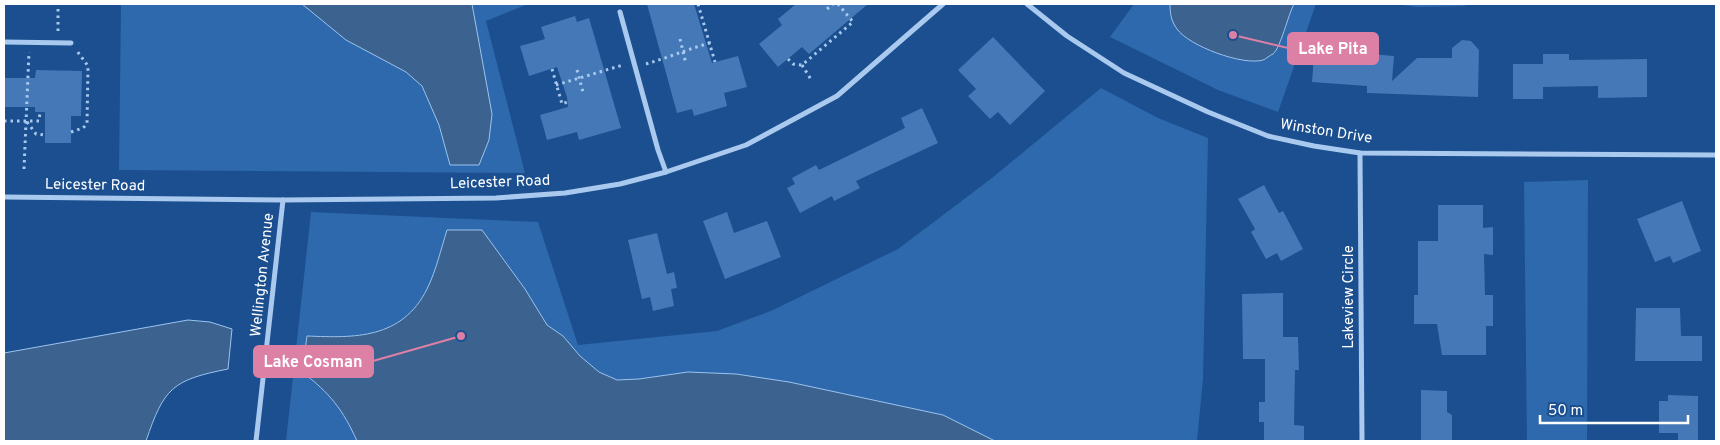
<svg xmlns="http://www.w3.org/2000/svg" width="1720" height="445" font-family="Overpass,sans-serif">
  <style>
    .green { fill: #2e69ad }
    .water { fill: #3c6290; stroke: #9cc4f0 }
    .building { fill: #4478b7 }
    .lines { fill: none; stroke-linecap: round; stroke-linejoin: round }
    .path { stroke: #a9c9ee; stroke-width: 3; stroke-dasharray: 2.5 4; stroke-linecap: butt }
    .street { stroke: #a9c9ee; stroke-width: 5 }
    .labels { text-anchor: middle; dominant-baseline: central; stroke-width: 4; stroke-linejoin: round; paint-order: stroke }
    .street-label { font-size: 15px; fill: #fff; stroke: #1b4f8f }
    .leader { fill: none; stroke: #dd80a5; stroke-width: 2 }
    .callout-dot { fill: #dd80a5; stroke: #1b4f8f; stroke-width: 2 }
    .callout { fill: #dd80a5; stroke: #dd80a5; stroke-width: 2 }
    .callout-label { font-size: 16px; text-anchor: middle; font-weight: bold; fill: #fff }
  </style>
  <rect width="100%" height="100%" fill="#1b4f8f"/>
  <g class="green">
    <path d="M121,4H528L486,21L525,173L119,170Z"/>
    <path d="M1134,4H1170V16L1292,8L1294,4H1316L1278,112L1218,90L1110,37Z"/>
    <path d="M1395,4H1465V6L1417,7Z"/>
    <path d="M1101,88L1158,118L1208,138L1203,379L1197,441H995L943,415L789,382L736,374L688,372L639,379L617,380L599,372L580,356L563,336L547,325L525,289L482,230L447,231C441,249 436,272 427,289C402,339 355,338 307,336L303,372C330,393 343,410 357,441H286L311,212L538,222L578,345L717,331L773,310L898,249L992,178Z"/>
    <path d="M1588,180L1587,441H1527L1524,182Z"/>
  </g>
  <g class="water">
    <path d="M302,4H472L492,114L489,140L479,165H450L439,125L422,86L406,72L346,40Z"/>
    <path d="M1170,4H1294C1288,15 1281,47 1273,54C1270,55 1266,59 1263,60C1243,66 1189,46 1177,29C1171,21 1170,13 1170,4Z"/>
    <path d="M447,230H482L525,289L547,325L563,336L580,356L599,372L617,380L639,379L688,372L736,374L789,382L943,415L995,441H357C343,410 330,393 302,372L307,336C355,338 402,339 427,289C436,271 441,249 447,230Z"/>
    <path d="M188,320L210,322L232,329L228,369C172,380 164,388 146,441H4V353Z"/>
  </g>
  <g class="building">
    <path d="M647,4H694L712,63L738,56L747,87L724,93L727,106L694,116L692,109L677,113Z"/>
    <path d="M796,4H868L809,54L802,47L778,67L759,44L782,25L778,19Z"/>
    <path d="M575,16L577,22L589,18L621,128L579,140L577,132L547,140L540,115L568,107L567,97L557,67L529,76L520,46L545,39L541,27Z"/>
    <path d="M993,37L1045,91L1010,125L998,112L990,119L968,96L976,89L958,70Z"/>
    <path d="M1352,40L1370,41V54L1394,56L1392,81L1417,58H1452V48L1462,40L1471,41L1479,50L1478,97L1367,93V86L1312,82L1314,56L1350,59Z"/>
    <path d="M1543,54H1569V60L1647,59V97L1598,98V86L1543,87V99H1513V64H1543Z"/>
    <path d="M36,70L82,71L81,116H71V143H45V112H35V107H4V78H35Z"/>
    <path d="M922,108L938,143L856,181L860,188L834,201L832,196L800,213L787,188L795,184L792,178L816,165L819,170L905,128L901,118Z"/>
    <path d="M1264,185L1279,213L1283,211L1303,249L1281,261L1277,253L1266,259L1251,232L1255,229L1238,199Z"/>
    <path d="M1682,201L1701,251L1673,263L1670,256L1655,262L1637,219Z"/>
    <path d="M1438,205H1483V228L1493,227V255L1484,254L1485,295H1493V326H1486V355H1442L1437,324H1414V295H1418V241H1438Z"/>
    <path d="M727,212L734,233L767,221L781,257L725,279L703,221Z"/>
    <path d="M657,233L667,274L674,272L677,288L671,289L674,306L653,311L650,297L642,299L628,240Z"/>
    <path d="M1283,293V337H1298L1299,370H1295L1294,425L1304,426V441H1264V422H1259V402H1265V359H1243L1242,294Z"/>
    <path d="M1636,308H1680L1681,336H1702V361H1635Z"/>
    <path d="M1421,390L1447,391V412L1452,415V441H1421Z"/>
    <path d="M1668,395L1698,396V441H1678V433H1659V401H1668Z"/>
  </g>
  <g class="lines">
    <g class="path">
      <path d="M698,4L715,62"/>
      <path d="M827,9L833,4"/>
      <path d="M58,31V4"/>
      <path d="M680,39L686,64"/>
      <path d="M788,59L793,64L802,65L853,22L838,4"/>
      <path d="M646,64C667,58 688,49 710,43"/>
      <path d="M802,65L812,81"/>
      <path d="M552,69L562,104L567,102"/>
      <path d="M577,70L583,92"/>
      <path d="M556,85L623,65"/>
      <path d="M4,121H39L40,112"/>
      <path d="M27,122L36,134L45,135"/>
      <path d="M71,132L83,128L87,124L88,66L77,51"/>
      <path d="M24,169L29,52"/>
    </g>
    <g class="street">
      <path d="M1027,4L1067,36L1124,73L1208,112L1268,136L1314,146L1360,153L1716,155"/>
      <path d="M620,12L658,150L666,172"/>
      <path d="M4,42L71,43"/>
      <path d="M1360,153L1362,441"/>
      <path d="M4,197L283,200L496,198L565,193L620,184L666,172L746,145L837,96L943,4"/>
      <path d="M256,441L283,200"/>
    </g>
  </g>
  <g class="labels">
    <g class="street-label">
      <text transform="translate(1326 132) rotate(9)">Winston Drive</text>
      <text transform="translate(500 183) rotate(-2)">Leicester Road</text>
      <text transform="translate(95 186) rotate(1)">Leicester Road</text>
      <text transform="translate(263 275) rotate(-84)">Wellington Avenue</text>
      <text transform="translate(1349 297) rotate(-90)">Lakeview Circle</text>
    </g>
  </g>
  <path class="leader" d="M1233 35L1288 48M461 336L373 361"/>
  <g class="callout-dot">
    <circle cx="1233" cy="35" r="5"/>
    <circle cx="461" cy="336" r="5"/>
  </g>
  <g class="callout">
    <rect x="1288" y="33" width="90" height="31" rx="5"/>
    <rect x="254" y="346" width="119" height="31" rx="5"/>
  </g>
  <g class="callout-label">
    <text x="1333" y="54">Lake Pita</text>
    <text x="313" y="367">Lake Cosman</text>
  </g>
  <rect width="1720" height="445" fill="none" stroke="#ffffff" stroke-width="10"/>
  <path d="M1540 415v8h148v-8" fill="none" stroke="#ffffff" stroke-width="2.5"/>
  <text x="1548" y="415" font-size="15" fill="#ffffff" stroke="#1b4f8f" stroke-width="4" paint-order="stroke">50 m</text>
</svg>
